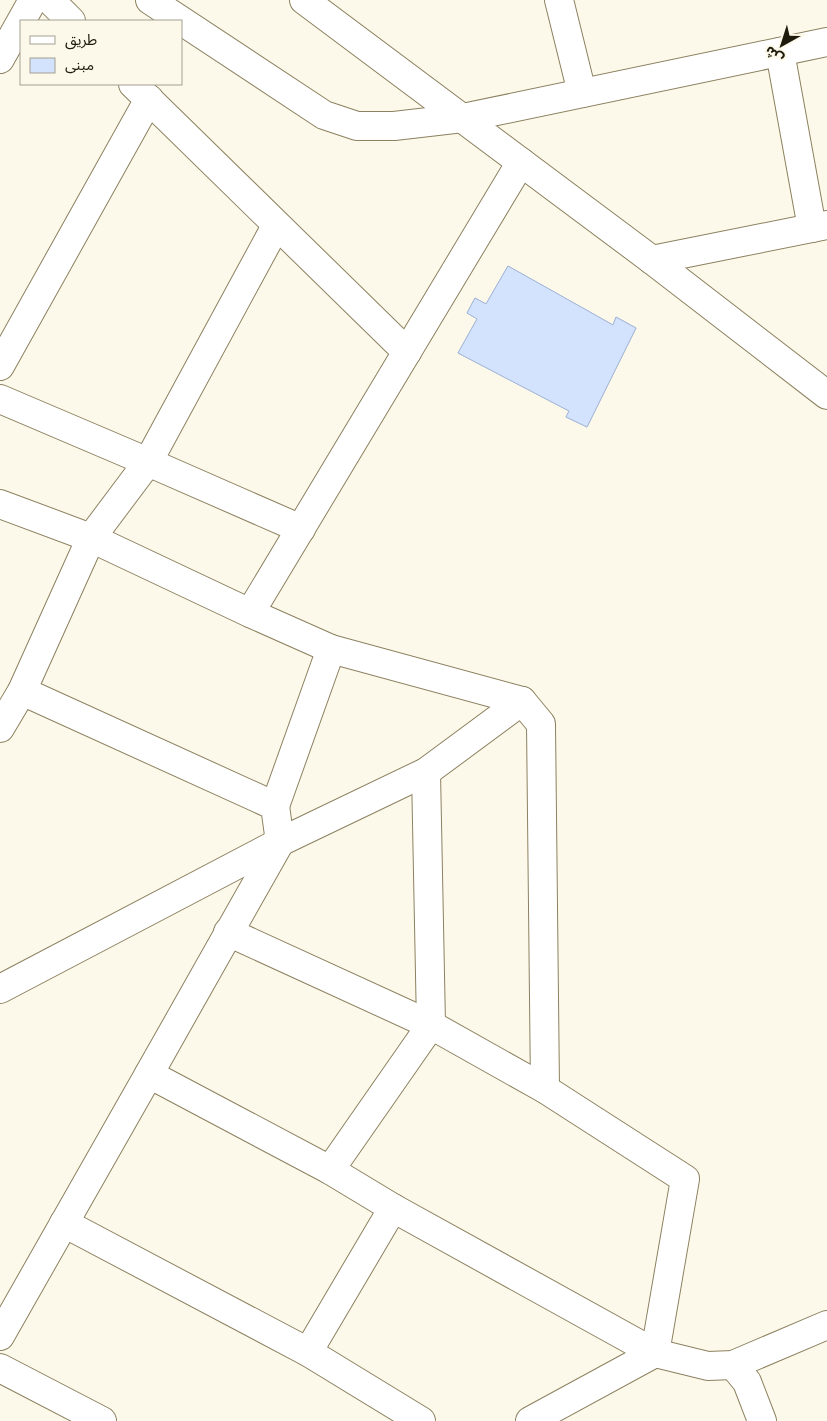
<svg xmlns="http://www.w3.org/2000/svg" width="827" height="1421" font-family="Helvetica,'Noto Sans Arabic',sans-serif">
  <style>
    .building { fill: #d4e3fd; stroke: #a6b9d8; fill-rule: evenodd }
    .lines { fill: none; stroke-linecap: round; stroke-linejoin: round }
    .minor-casing { stroke: #8c8160; stroke-width: 30 }
    .minor { stroke: #fff; stroke-width: 28 }
  </style>
  <rect width="100%" height="100%" fill="#fdf9ea"/>
  <g class="building">
    <path d="M508,266L613,325L616,317L636,328L587,427L566,417L569,411L458,353L477,319L467,313L475,298L486,304ZM517,303L596,345L575,384L496,341Z"/>
    <path d="M508,266L613,325L616,317L636,328L587,427L566,417L569,411L458,353L477,319L467,313L475,298L486,304Z"/>
  </g>
  <g class="lines">
    <defs>
      <g id="minor">
        <path d="M50,0L71,21"/>
        <path d="M150,0L324,115L357,126H394L463,118L827,42"/>
        <path d="M304,0L652,260L827,395"/>
        <path d="M559,0L582,93"/>
        <path d="M780,52L812,228"/>
        <path d="M0,59L33,0"/>
        <path d="M133,84L407,352"/>
        <path d="M652,260L827,225"/>
        <path d="M0,366L149,99"/>
        <path d="M0,399L148,462L301,529"/>
        <path d="M0,504L91,538L250,613L331,649L522,701"/>
        <path d="M250,613L521,162"/>
        <path d="M22,691L275,806L280,842L149,1074L330,1170L393,1208L655,1353L708,1366L733,1365L827,1325"/>
        <path d="M0,728L22,691L91,538L148,462L276,226"/>
        <path d="M275,806L331,649"/>
        <path d="M228,932L431,1025L545,1089L685,1179L655,1353L530,1421"/>
        <path d="M0,989L280,842L426,772L522,701L541,724L545,1089"/>
        <path d="M330,1170L431,1025L426,772"/>
        <path d="M64,1223L308,1352L421,1421"/>
        <path d="M0,1336L149,1074"/>
        <path d="M308,1352L393,1208"/>
        <path d="M733,1365L747,1382L762,1421"/>
        <path d="M0,1368L102,1421"/>
      </g>
    </defs>
    <use href="#minor" class="minor-casing"/>
    <use href="#minor" class="minor"/>
  </g>
  <rect x="20" y="20" width="162" height="65" fill="#fdf9ea" stroke="#a39f91"/>
  <rect x="30" y="36" width="25" height="8" fill="#ffffff" stroke="#a39f91"/>
  <text x="65" y="45" font-size="15" fill="#1d190b">طريق</text>
  <rect x="30" y="58" width="25" height="15" fill="#d4e3fd" stroke="#a39f91"/>
  <text x="65" y="70" font-size="15" fill="#1d190b">مبنى</text>
  <g transform="translate(782 45) rotate(219)" stroke="#fdf9ea" stroke-width="4" paint-order="stroke">
  <path d="M0-4L9 19L0 12L-9 19Z" fill="#1d190b"/>
  <text y="-8" font-size="14" font-weight="bold" text-anchor="middle" fill="#1d190b">ش</text>
  </g>
</svg>
